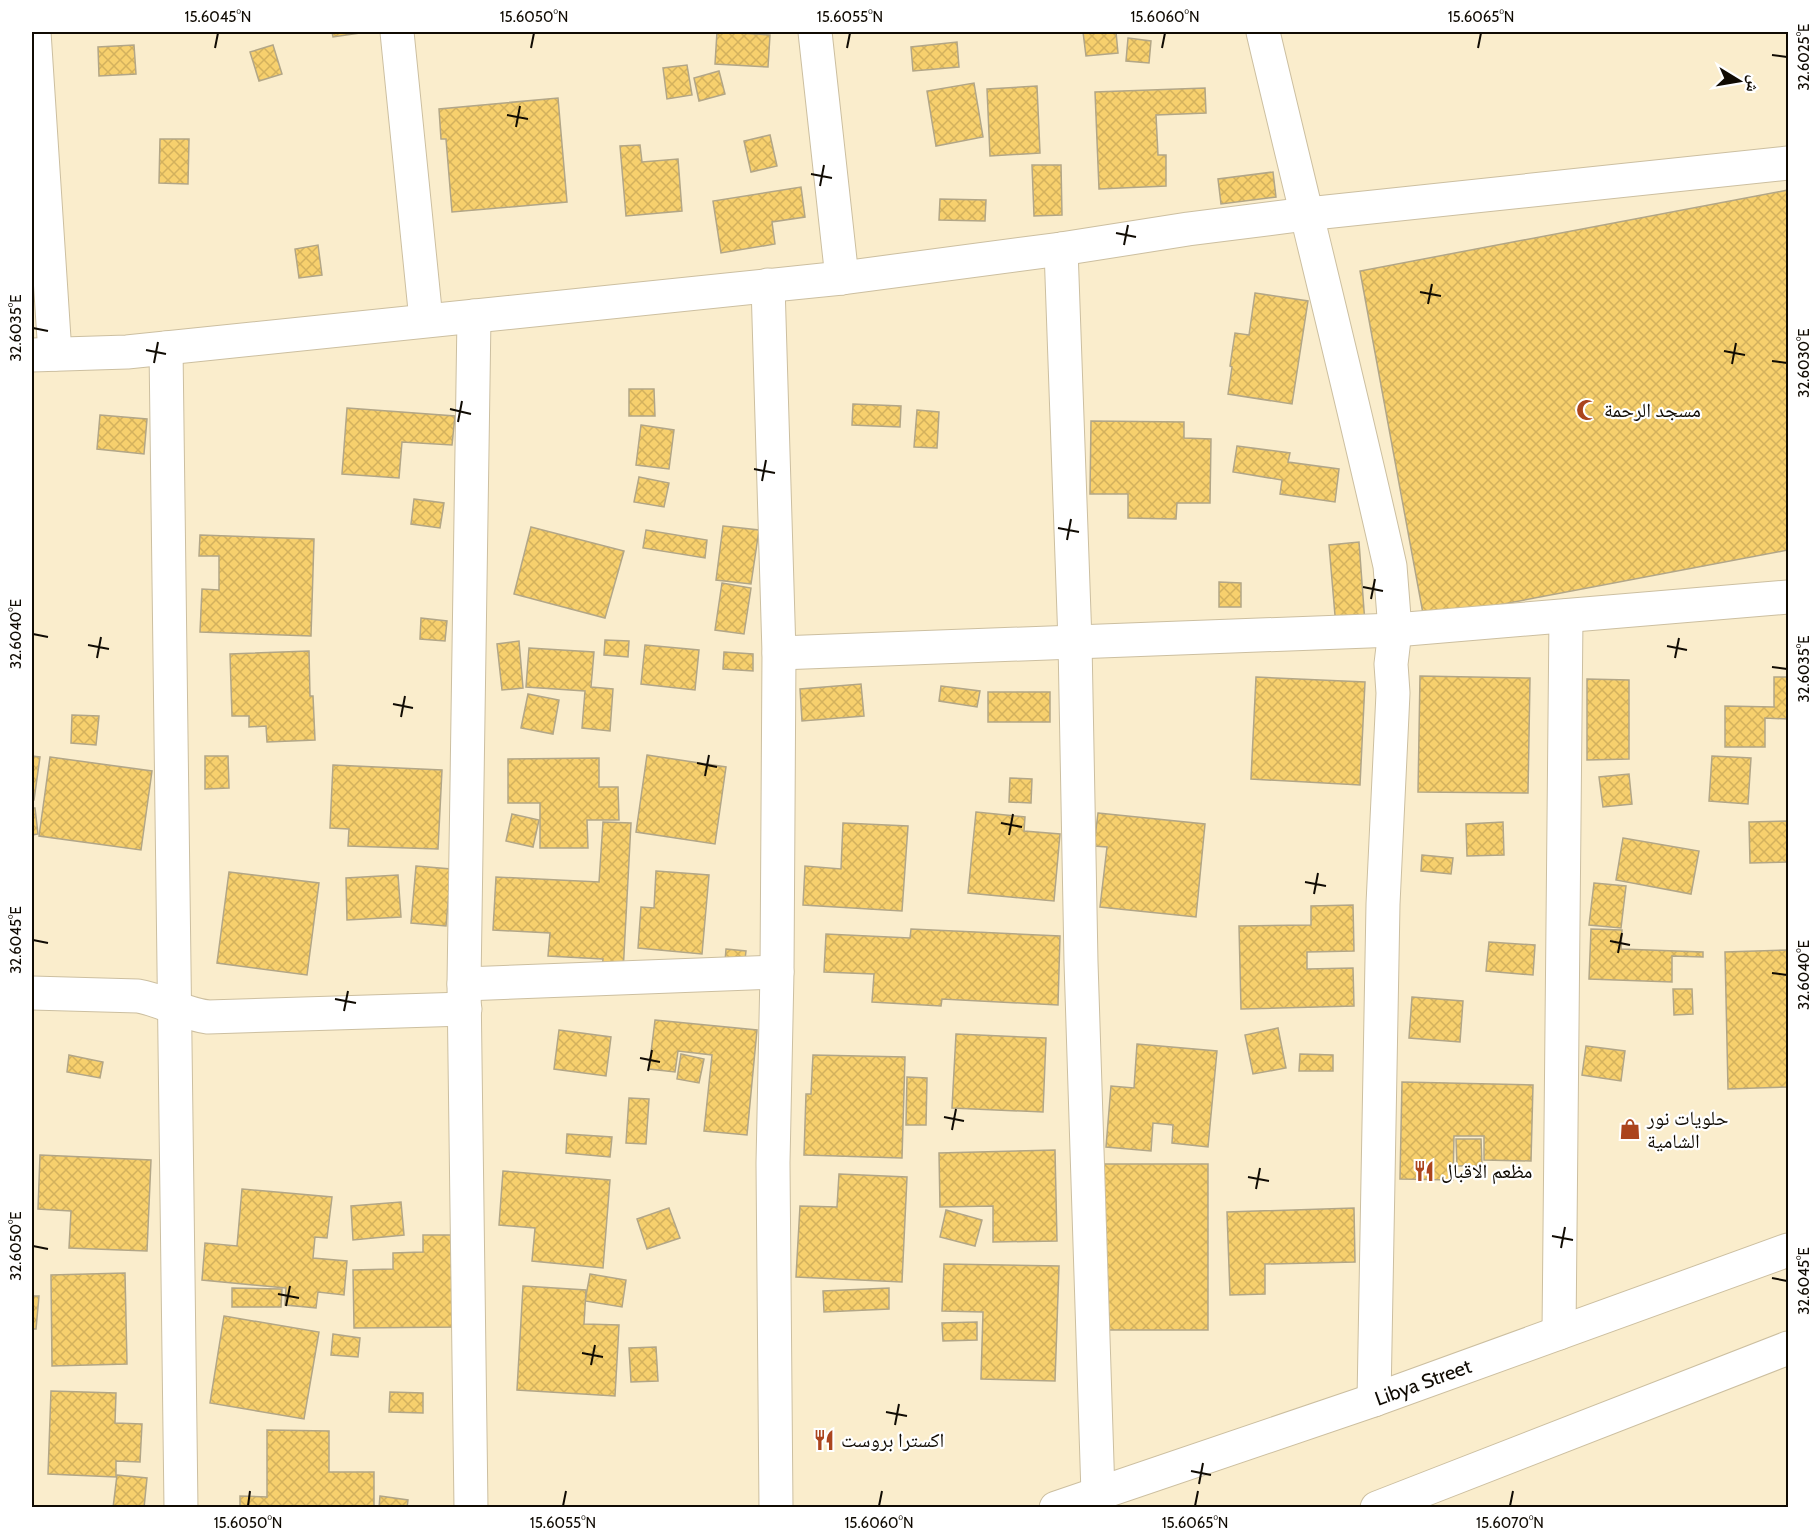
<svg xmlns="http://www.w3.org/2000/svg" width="1820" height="1539" font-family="Cabin,'Noto Naskh Arabic',sans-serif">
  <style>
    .building { fill: url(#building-cross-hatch); stroke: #b2a687; stroke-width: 1.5 }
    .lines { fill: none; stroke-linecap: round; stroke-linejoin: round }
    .minor-casing { stroke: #ccbfa0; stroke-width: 35 }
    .primary-casing { stroke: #ccbfa0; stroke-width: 35 }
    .minor { stroke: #fff; stroke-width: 33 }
    .primary { stroke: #fff; stroke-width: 33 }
    .ticks { fill: none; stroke: #100b03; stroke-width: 2 }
    .labels { text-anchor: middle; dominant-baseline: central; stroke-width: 4.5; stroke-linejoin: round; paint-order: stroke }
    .poi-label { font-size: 20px; fill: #100b03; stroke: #fff; text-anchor: start }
    .street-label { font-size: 20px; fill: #100b03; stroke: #fff }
    .neatline { fill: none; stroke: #100b03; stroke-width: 2 }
    .ticks-label { font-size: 15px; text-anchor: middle; fill: #100b03 }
  </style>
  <defs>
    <pattern id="building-cross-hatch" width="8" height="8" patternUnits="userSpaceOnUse" patternTransform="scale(1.5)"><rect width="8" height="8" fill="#f7d06d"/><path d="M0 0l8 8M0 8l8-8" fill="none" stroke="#d3b15d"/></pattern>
  </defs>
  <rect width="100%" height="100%" fill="#faedcc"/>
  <g class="building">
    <path d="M332,32H367L333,37Z"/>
    <path d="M717,32H739V33L770,35L768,67L715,64Z"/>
    <path d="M1083,32H1116L1118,53L1086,56Z"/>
    <path d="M1128,38L1151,41L1149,63L1126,61Z"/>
    <path d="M957,42L959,67L913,71L911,47Z"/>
    <path d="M134,45L136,74L99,76L98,47Z"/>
    <path d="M273,45L282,74L259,81L250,52Z"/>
    <path d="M687,65L692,95L667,99L663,68Z"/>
    <path d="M719,71L725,94L699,101L694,78Z"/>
    <path d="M974,83L983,137L936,146L927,91Z"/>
    <path d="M1037,86L1040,153L990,156L987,89Z"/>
    <path d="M1205,88L1206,113L1156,115L1158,155H1166V186L1099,189L1095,92Z"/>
    <path d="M558,98L567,202L452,212L446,139H441L439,109Z"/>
    <path d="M770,135L777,166L751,172L744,141Z"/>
    <path d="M160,139H189L188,184L159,183Z"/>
    <path d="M640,145L642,162L678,159L682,211L626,216L620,146Z"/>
    <path d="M1032,165H1061L1062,215L1034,216Z"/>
    <path d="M1273,172L1276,197L1221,204L1218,179Z"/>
    <path d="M801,187L805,217L772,222L775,244L721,253L713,201Z"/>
    <path d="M1788,190V550L1424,619L1360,271Z"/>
    <path d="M940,199L986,200L985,221L939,220Z"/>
    <path d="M318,245L322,275L299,278L295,249Z"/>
    <path d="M32,258H38L35,301H32Z"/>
    <path d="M1255,293L1308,301L1292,404L1228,394L1232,367L1230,366L1235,333L1249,335Z"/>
    <path d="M629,389H654L655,416H629Z"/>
    <path d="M853,404L901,406L900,427L852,425Z"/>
    <path d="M347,408L455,416L452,445L402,442L399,478L342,474Z"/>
    <path d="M917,410L939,412L937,448L914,447Z"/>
    <path d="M100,415L147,419L144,454L97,449Z"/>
    <path d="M1091,421L1184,422V438L1211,439L1210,503H1177L1176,519L1128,518V494H1090Z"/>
    <path d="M641,425L674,430L669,469L636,465Z"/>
    <path d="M1237,446L1290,453L1288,462L1339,469L1335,502L1280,494L1282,480L1233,472Z"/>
    <path d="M639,477L669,483L664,507L634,502Z"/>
    <path d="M414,499L444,503L440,528L411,524Z"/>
    <path d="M723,526L759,530L751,584L716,580Z"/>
    <path d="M531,527L624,551L605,618L514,594Z"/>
    <path d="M646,530L707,540L705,558L643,548Z"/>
    <path d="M200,535L314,539L311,636L200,632L202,589L219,590V556H199Z"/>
    <path d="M1359,542L1366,637L1337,639L1329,545Z"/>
    <path d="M1219,582L1241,583V607H1219Z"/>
    <path d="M722,583L751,588L744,634L715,630Z"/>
    <path d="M421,618L447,621L445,641L420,639Z"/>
    <path d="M605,640L629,641L628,657L604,655Z"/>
    <path d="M519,641L523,688L502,690L497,644Z"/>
    <path d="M645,645L699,650L695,690L641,684Z"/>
    <path d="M529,648L594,652L591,687L613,689L610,731L582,728L585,691L526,687Z"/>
    <path d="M309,651L310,696H313L315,740L267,742L266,726L249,727V716H232L230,654Z"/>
    <path d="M724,652L753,654V671L723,669Z"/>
    <path d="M1420,676L1530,678L1528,793L1418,792Z"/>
    <path d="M1256,677L1365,682L1360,785L1251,779Z"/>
    <path d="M1774,677H1788V719L1765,718V747H1725V706L1774,707Z"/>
    <path d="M1587,679L1629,680V759L1587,760Z"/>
    <path d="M861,684L864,716L802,721L800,689Z"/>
    <path d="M941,686L980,691L977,707L939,701Z"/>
    <rect x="988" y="692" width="62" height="30"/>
    <path d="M528,694L559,700L553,734L521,728Z"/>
    <path d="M72,715L99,716L96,745L71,743Z"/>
    <path d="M647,755L726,767L715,844L636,832Z"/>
    <path d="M32,756L40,757L34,800H32Z"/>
    <path d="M205,756H228L229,788L205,789Z"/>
    <path d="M1712,756L1751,758L1748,804L1709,801Z"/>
    <path d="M50,757L152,771L141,850L39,836Z"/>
    <path d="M599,758V787H618L619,820H587L588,848H540V803H508V759Z"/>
    <path d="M333,765L442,770L438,849L348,846L349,829L330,828Z"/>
    <path d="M1629,774L1632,804L1603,807L1599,777Z"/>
    <path d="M1010,778L1032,779L1031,803L1009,802Z"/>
    <path d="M32,808H35L38,834L32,835Z"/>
    <path d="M976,812L1025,817L1024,831L1060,834L1054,901L968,893Z"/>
    <path d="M1098,813L1205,824L1196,917L1100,907L1107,847L1094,846Z"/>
    <path d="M512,814L539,820L533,847L506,841Z"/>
    <path d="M1788,821V862L1750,863L1749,822Z"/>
    <path d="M603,822L631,823L623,973L602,972L603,959L548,956L550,933L493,930L496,877L599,882Z"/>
    <path d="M1503,822L1504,855L1467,856L1466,824Z"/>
    <path d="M843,823L908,826L902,911L803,905L805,866L841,869Z"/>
    <path d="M1623,838L1699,851L1691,894L1616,880Z"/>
    <path d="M1422,855L1453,858L1451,874L1421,871Z"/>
    <path d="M416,866L451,869L446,926L411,923Z"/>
    <path d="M656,871L709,875L702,954L638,948L641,907L654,908Z"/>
    <path d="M229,872L319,883L307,975L217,963Z"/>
    <path d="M398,875L401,917L347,920L346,878Z"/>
    <path d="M1594,883L1626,886L1621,928L1589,925Z"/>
    <path d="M1353,905L1354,951L1307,952V969L1353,968L1354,1006L1241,1009L1239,926L1311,925V906Z"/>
    <path d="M911,929L1060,936L1058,1005L942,999L941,1006L872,1002L874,974L824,972L826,934L910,938Z"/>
    <path d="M1591,929L1622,930L1621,949L1703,952V957L1672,956V982L1589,979Z"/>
    <path d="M1489,942L1535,945L1533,975L1486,971Z"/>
    <path d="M726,949L746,951L743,976L724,974Z"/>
    <path d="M1788,950V1087L1728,1089L1725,952Z"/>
    <path d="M1673,989H1692L1693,1014L1674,1015Z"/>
    <path d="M1412,997L1463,1001L1460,1042L1409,1038Z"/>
    <path d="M655,1020L757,1030L747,1135L704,1131L712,1055L678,1051L675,1072L649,1069Z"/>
    <path d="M1278,1028L1286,1068L1253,1074L1245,1035Z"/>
    <path d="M559,1030L611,1037L606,1076L554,1069Z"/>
    <path d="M956,1034L1046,1038L1043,1112L952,1108Z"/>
    <path d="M1137,1044L1217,1051L1208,1147L1172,1143L1173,1125L1153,1123L1151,1151L1106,1147L1111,1086L1134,1088Z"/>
    <path d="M1586,1046L1625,1051L1621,1081L1582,1075Z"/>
    <path d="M681,1054L704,1059L699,1083L677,1079Z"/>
    <path d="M1300,1054L1333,1055V1071H1299Z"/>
    <path d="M69,1055L103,1062L100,1078L67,1072Z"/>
    <path d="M813,1055L905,1057L902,1158L804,1155L806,1094H811Z"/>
    <path d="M907,1077L927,1078L926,1125H906Z"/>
    <path d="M1402,1082L1533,1085L1531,1161L1484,1160V1136H1454L1453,1180L1400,1179Z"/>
    <path d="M629,1098L649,1099L646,1144L626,1143Z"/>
    <path d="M567,1134L612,1137L610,1157L566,1153Z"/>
    <path d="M1456,1139H1481L1482,1166H1457Z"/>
    <path d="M1055,1150L1057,1241L993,1242V1206L940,1207L939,1153Z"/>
    <path d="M40,1155L151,1160L147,1251L69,1248L71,1211L38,1209Z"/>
    <rect x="1101" y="1164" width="107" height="166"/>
    <path d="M503,1171L610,1180L603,1268L532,1261L535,1228L499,1225Z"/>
    <path d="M839,1174L907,1177L902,1282L796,1277L800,1206L837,1207Z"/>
    <path d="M242,1189L332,1197L327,1238L315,1237L313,1258L347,1261L344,1295L318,1292L316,1308L285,1305L286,1288L202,1280L205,1243L237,1246Z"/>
    <path d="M401,1202L404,1235L353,1240L351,1206Z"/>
    <path d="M669,1208L680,1238L647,1249L637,1219Z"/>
    <path d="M1354,1208L1355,1262L1265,1264V1294L1230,1295L1227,1212Z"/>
    <path d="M946,1210L982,1220L975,1246L940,1237Z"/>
    <path d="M423,1235H457L459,1327L354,1328L353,1270L393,1269V1253L423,1252Z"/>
    <path d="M944,1264L1059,1266L1055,1381L981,1379L983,1312L942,1311Z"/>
    <path d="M125,1273L127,1364L52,1366L51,1275Z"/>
    <path d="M590,1274L626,1280L622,1307L585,1301Z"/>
    <path d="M523,1286L586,1290L584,1324L619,1325L615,1396L517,1390Z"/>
    <path d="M232,1288L282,1289L281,1307H232Z"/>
    <path d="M889,1288V1309L824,1312L823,1291Z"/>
    <path d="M32,1296H39L36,1329H32Z"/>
    <path d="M224,1316L319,1332L304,1419L210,1403Z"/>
    <path d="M977,1322V1340L943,1341L942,1323Z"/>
    <path d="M333,1334L360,1338L358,1357L331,1355Z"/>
    <path d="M656,1347L658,1381L631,1382L629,1348Z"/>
    <path d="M51,1391L116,1393L115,1423L142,1424L140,1462L116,1461V1477L48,1474Z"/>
    <path d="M390,1392L423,1393V1413L389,1412Z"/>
    <path d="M267,1430L329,1431V1472H374V1508H240V1496L267,1497Z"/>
    <path d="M117,1475L147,1478L144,1508H113Z"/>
    <path d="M380,1496L408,1500L407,1508H379Z"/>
  </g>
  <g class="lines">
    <defs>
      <g id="minor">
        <path d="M34,32L55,354"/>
        <path d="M397,32L426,320"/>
        <path d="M815,32L842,278"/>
        <path d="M1263,32C1305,210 1350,388 1390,566L1395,630L1391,664L1393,693L1383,904L1374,1400"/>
        <path d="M1061,249L1075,642L1081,962L1098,1494"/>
        <path d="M768,285L779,653L777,972L773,1163L776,1508"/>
        <path d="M166,348L181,1508"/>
        <path d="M32,355L127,352L842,278L1061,249L1188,229L1306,214L1788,163"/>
        <path d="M779,653L1395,630L1788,597"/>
        <path d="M464,984L777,972"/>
        <path d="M32,993L138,996C162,1000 183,1014 208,1017L465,1009"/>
        <path d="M1559,1333L1566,616"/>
        <path d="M471,1508L464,984L474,316"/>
      </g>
      <g id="primary">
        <path id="s1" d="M1056,1508L1374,1400L1788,1250"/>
        <path d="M1377,1508L1788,1348"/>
      </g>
    </defs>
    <use href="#minor" class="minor-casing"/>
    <use href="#primary" class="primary-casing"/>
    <use href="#minor" class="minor"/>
    <use href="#primary" class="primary"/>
  </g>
  <path class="ticks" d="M215,48L218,33M531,48L534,33M847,48L850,33M1162,48L1165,33M1478,48L1481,33M1772,55L1787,57M507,115L528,119M516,127L520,106M811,174L832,178M820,186L824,165M1116,233L1136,237M1124,245L1128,225M1420,292L1441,296M1428,304L1432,284M33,328L48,331M146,350L166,354M1724,351L1745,355M1772,361L1787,363M154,363L158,342M1732,364L1736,343M450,409L471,414M458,422L462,401M754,469L775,473M762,481L766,460M1058,528L1079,532M1067,540L1071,519M1363,587L1383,591M1371,599L1375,579M33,634L48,637M88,645L109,649M1667,646L1687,650M97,658L101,637M1675,658L1679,638M1772,667L1787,669M393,704L413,708M401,717L405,696M697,763L717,767M705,776L709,755M1001,823L1022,827M1009,835L1013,814M1305,882L1326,886M1314,894L1318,873M33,940L48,943M1610,941L1630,945M1618,953L1622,933M1772,973L1787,975M335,999L356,1003M344,1011L348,991M640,1058L660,1062M648,1071L652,1050M944,1117L964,1121M952,1130L956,1109M1248,1177L1269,1181M1256,1189L1260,1168M1552,1236L1573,1240M33,1246L48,1249M1561,1248L1565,1227M1772,1278L1787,1281M278,1294L299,1298M286,1306L290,1286M582,1353L603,1357M591,1365L595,1345M886,1412L907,1416M895,1425L899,1404M1191,1471L1211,1475M1199,1484L1203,1463M248,1506L250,1491M563,1506L566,1491M879,1506L882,1491M1195,1506L1198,1491M1510,1506L1513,1491"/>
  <defs>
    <symbol id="mosque-bare" viewBox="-9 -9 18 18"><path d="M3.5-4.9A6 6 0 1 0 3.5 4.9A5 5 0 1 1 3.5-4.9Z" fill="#ab441d" stroke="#fff" stroke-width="2.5" paint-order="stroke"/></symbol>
    <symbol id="shop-bare" viewBox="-9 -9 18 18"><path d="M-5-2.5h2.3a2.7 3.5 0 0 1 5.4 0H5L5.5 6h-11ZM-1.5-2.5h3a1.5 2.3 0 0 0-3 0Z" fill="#ab441d" stroke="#fff" stroke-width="2.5" paint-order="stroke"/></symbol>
    <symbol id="restaurant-bare" viewBox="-9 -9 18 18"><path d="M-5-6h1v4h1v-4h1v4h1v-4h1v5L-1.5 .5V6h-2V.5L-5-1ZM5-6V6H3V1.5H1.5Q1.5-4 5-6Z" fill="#ab441d" stroke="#fff" stroke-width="2.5" paint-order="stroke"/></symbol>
  </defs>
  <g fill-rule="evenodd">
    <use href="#mosque-bare" x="1572" y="395" width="30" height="30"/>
    <use href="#shop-bare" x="1615" y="1114" width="30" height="30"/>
    <use href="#restaurant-bare" x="1409" y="1156" width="30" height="30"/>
    <use href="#restaurant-bare" x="809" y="1425" width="30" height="30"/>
  </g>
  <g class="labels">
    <g class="poi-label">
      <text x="1604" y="410">مسجد الرحمة</text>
      <text x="1647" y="1118">حلويات نور<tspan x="1647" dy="23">الشامية</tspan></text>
      <text x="1441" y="1171">مظعم الاقبال</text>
      <text x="841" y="1440">اكسترا بروست</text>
    </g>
    <g class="street-label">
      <text stroke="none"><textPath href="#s1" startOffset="388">Libya Street</textPath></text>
    </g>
  </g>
  <rect width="1820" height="1539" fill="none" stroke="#ffffff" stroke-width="66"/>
  <g transform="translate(1739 81) rotate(101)" stroke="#ffffff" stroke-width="4.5" paint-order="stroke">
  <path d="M0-4.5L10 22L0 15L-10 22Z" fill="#100b03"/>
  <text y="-9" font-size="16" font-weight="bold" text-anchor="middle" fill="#100b03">ش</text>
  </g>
  <rect x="33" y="33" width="1754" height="1473" class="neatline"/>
  <g class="ticks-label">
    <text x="218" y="22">15.6045°N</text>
    <text x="534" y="22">15.6050°N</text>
    <text x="850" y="22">15.6055°N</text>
    <text x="1165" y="22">15.6060°N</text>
    <text x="1481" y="22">15.6065°N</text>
    <text transform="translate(1804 57) rotate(-90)" y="5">32.6025°E</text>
    <text transform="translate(16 328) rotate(-90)" y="5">32.6035°E</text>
    <text transform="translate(1804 363) rotate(-90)" y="5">32.6030°E</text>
    <text transform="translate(16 634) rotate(-90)" y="5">32.6040°E</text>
    <text transform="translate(1804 669) rotate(-90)" y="5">32.6035°E</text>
    <text transform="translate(16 940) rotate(-90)" y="5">32.6045°E</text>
    <text transform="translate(1804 975) rotate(-90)" y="5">32.6040°E</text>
    <text transform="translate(16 1246) rotate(-90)" y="5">32.6050°E</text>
    <text transform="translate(1804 1281) rotate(-90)" y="5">32.6045°E</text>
    <text x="248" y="1528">15.6050°N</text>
    <text x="563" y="1528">15.6055°N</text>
    <text x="879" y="1528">15.6060°N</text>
    <text x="1195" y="1528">15.6065°N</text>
    <text x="1510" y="1528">15.6070°N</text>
  </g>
</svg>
